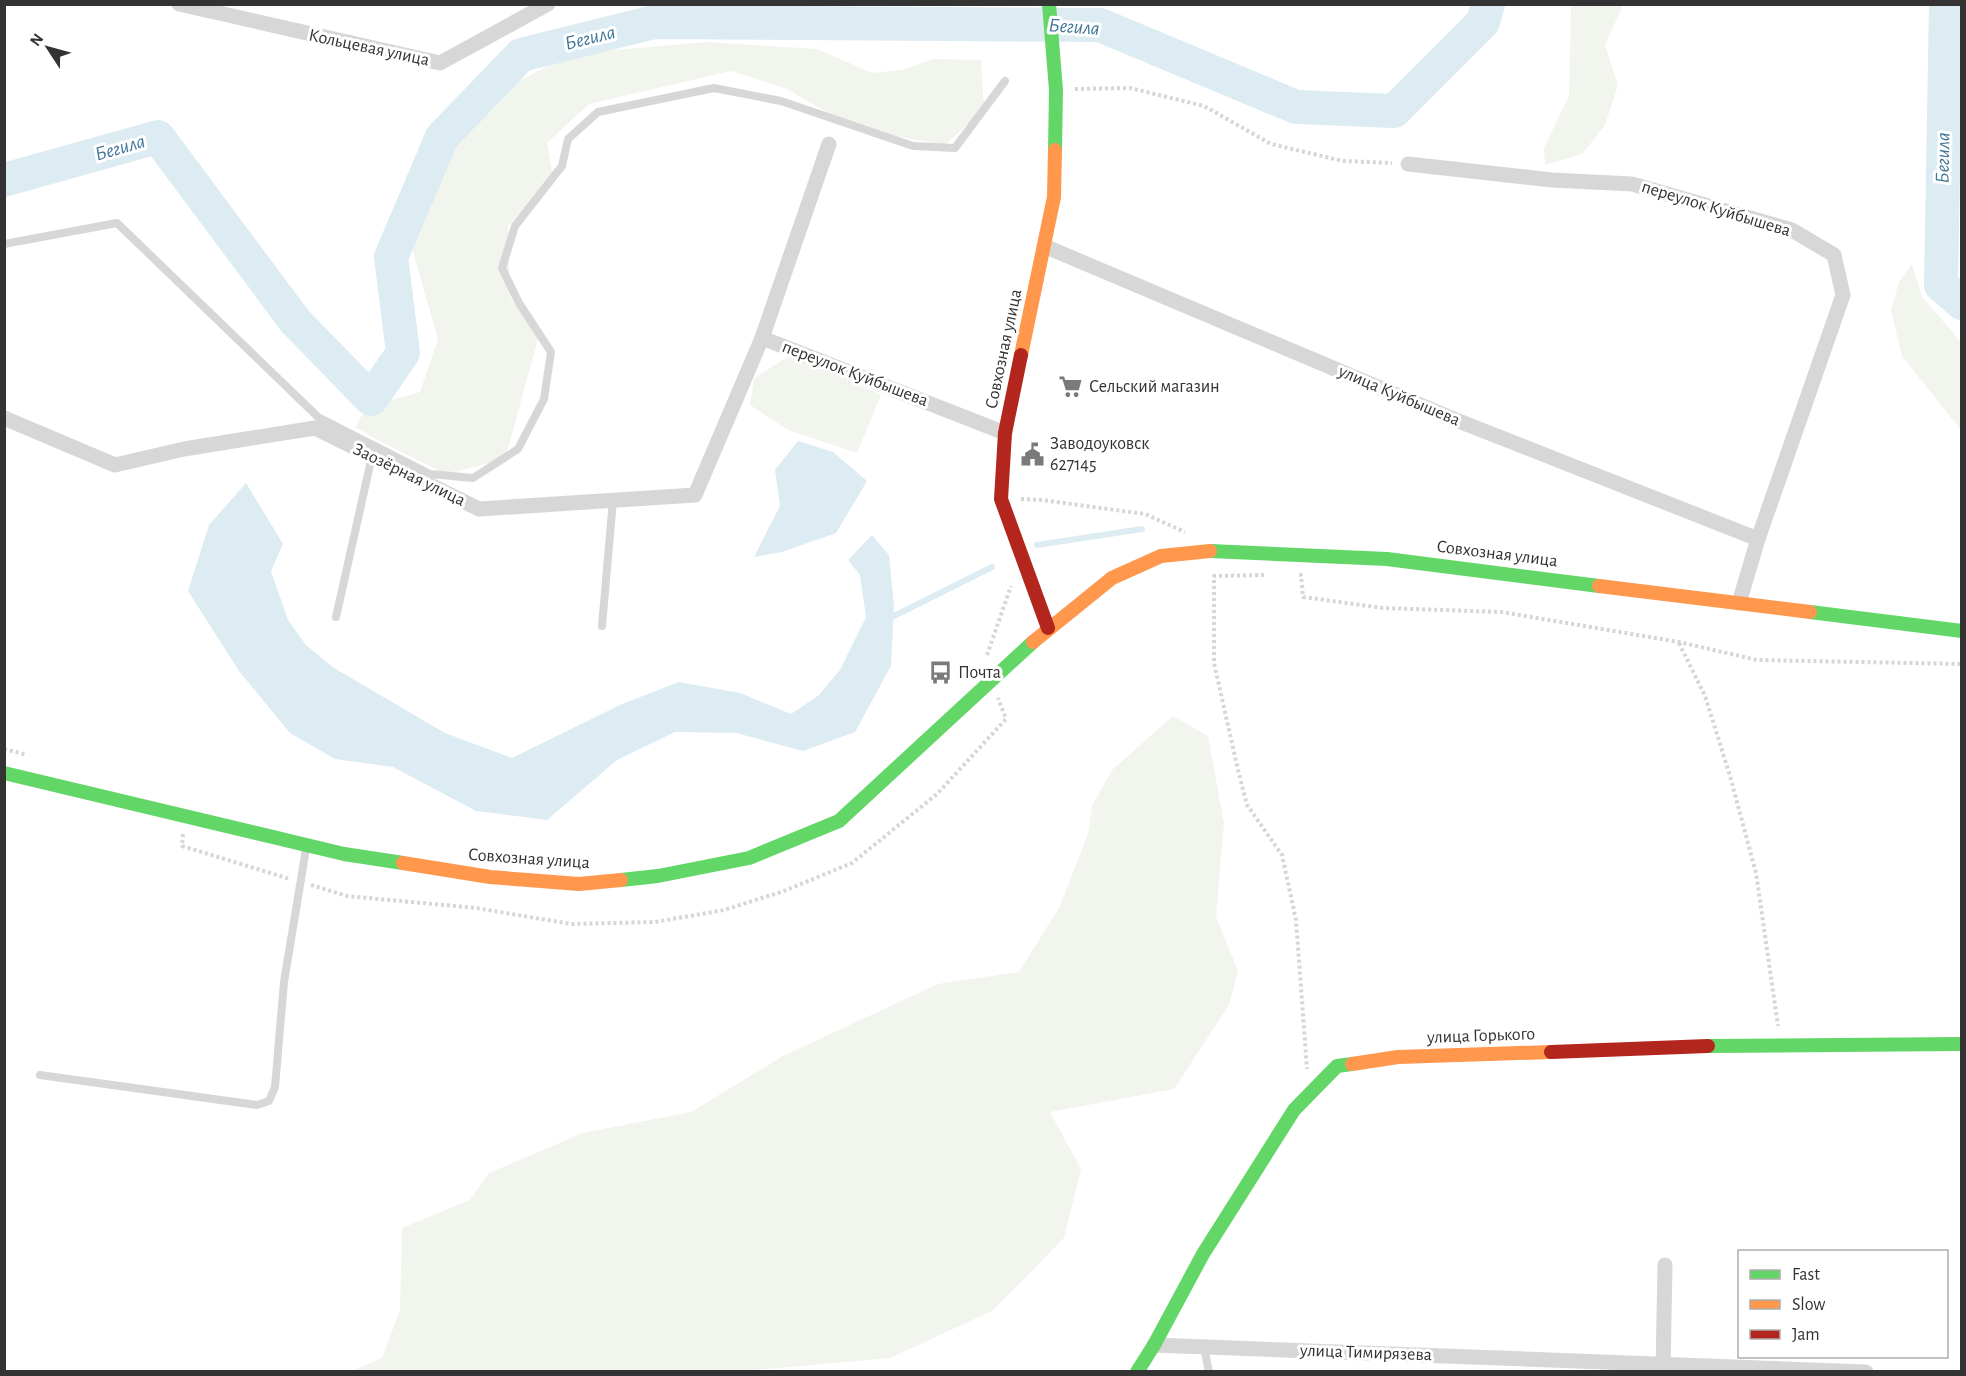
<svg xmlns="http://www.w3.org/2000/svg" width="1966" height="1376" font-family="'Alegreya Sans',sans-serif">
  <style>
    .green { fill: #f1f5ed }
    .water { fill: #ddebf3 }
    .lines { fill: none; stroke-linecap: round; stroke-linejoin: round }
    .stream { stroke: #ddebf3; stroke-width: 6 }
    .river { stroke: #ddebf3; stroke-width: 34 }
    .path { stroke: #d6d6d6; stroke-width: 4; stroke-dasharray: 3 3; stroke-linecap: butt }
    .lane { stroke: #d7d7d7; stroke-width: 8 }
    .street { stroke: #d7d7d7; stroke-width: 15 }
    .fast { stroke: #63d668; stroke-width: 14 }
    .slow { stroke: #ff974d; stroke-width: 14 }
    .jam { stroke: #b3261e; stroke-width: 14 }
    .labels { text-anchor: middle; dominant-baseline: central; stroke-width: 6; stroke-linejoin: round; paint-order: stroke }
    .street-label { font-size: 18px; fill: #333; stroke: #fff }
    .poi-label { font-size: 18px; fill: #333; stroke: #fff; text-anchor: start }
    .water-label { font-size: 20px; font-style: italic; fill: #3f7597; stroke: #fff }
  </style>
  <rect width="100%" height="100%" fill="#fff"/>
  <g class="green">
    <path d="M1574,4L1623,5L1605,45L1618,85L1605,125L1582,154L1545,165L1544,148L1569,96L1571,7Z"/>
    <path d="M707,42L817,49L872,73L902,70L933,59L981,60L984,109L945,145L855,129L787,89L731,71L589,104L547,143L553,177L508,226L510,297L538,339L505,459L446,474L383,443L355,427L367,407L420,392L438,339L410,242L459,140L519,81L570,54Z"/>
    <path d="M1912,264L1922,297L1961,342V430L1902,356L1891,310L1899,282Z"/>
    <path d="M791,355L881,395L857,453L788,430L750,405L754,378Z"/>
    <path d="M1173,716L1208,736L1224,823L1216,917L1238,971L1229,1005L1174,1089L1050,1112L1081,1169L1064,1238L992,1311L890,1358L734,1372L351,1371L382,1358L400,1310L402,1228L470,1200L489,1173L583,1133L691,1112L783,1056L938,984L1019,972L1060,906L1088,834L1092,806L1112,770Z"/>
  </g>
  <g class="water">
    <path d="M798,441L833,452L867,481L836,533L782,552L754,557L780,506L775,470Z"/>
    <path d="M246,483L283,544L271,571L288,620L306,645L334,668L445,733L512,758L622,704L679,682L740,693L791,714L819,695L840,670L866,617L860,575L848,560L872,535L889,555L894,606L891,666L855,732L803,751L736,733L675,732L617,760L547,820L476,811L393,767L335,759L290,733L239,671L188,591L209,525Z"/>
  </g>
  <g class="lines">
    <g class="stream">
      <path d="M1037,545L1142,529"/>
      <path d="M888,619L992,567"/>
    </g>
    <g class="river">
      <path d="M1946,4L1941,285L1962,303"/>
      <path d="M4,180L158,137L295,321L371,399L403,353L391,257L442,137L521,55L654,22L1100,25L1296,107L1394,111L1483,22L1488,4"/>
    </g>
    <g class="path">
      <path d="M1075,89L1130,88L1204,106L1271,144L1343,161L1392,163"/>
      <path d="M1021,499L1042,500L1145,514L1185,532"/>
      <path d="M1264,575L1214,576V663L1238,770L1247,805L1282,855L1296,920L1307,1069"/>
      <path d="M1299,575H1301L1303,597L1383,608L1502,612L1679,642L1757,660L1962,664"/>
      <path d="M1679,643L1705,696L1730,776L1756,873L1778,1026"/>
      <path d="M987,655L1011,586"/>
      <path d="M4,749L27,755"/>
      <path d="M183,834L182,846L290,879"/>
      <path d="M311,885L347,896L476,908L571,924L655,922L724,910L784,891L852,863L937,794L1006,719L998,698"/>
    </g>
    <g class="lane">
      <path d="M4,244L117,223L318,417L430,474L473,478L518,449L544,399L551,352L519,303L502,268L515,226L562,166L568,139L598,112L714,88L781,101L913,146L955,148L1005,81"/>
      <path d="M336,617L372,456"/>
      <path d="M602,626L613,500"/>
      <path d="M40,1075L257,1105L269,1101L275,1087L284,982L306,849"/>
      <path d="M1204,1347L1209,1372"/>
    </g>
    <g class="street">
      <path d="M179,4L440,63L548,4"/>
      <path d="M829,144L762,338L1005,433"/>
      <path d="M1408,164L1552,180L1632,184L1792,230L1834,255L1843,295L1758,539L1739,603"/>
      <path d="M1044,246L1451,418L1758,539"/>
      <path d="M4,418L115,465L184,449L315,428L479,509L695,495L762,338"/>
      <path d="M1154,1345L1866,1372"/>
      <path d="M1663,1372L1665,1265"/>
    </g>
    <g class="fast">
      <path d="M1049,4L1056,90L1055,150"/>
      <path d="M1210,551L1387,559L1599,586"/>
      <path d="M1810,612L1962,631"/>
      <path d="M4,773L344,854L403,863"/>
      <path d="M621,880L658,876L749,858L839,821L1033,642"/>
      <path d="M1708,1046L1962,1044"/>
      <path d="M1137,1372L1154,1345L1203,1254L1294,1110L1337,1066L1352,1064"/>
    </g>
    <g class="slow">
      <path d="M1021,355L1054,197L1055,150"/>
      <path d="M1599,586L1810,612"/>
      <path d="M1033,642L1112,578L1161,556L1210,551"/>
      <path d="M403,863L490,877L579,884L621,880"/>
      <path d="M1352,1064L1398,1057L1551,1052"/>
    </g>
    <g class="jam">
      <path d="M1021,355L1005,433L1001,499L1048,628"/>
      <path d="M1551,1052L1708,1046"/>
    </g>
  </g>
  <defs>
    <symbol id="supermarket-bare" viewBox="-9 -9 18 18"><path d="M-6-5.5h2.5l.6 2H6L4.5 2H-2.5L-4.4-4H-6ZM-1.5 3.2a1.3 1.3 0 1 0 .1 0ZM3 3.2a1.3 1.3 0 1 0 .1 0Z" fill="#7a7a7a" stroke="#fff" stroke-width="2.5" paint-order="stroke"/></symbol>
    <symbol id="civic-bare" viewBox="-9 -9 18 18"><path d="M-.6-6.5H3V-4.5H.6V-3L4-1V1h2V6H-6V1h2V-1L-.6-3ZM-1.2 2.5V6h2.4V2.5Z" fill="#7a7a7a" stroke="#fff" stroke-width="2.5" paint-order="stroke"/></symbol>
    <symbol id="bus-bare" viewBox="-9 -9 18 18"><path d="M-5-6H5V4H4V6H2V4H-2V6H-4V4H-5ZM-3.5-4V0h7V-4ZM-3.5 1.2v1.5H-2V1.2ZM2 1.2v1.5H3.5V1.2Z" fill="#7a7a7a" stroke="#fff" stroke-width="2.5" paint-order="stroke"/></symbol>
  </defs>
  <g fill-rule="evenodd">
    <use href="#supermarket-bare" x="1054" y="370" width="33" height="33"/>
    <use href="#civic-bare" x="1016" y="438" width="33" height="33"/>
    <use href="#bus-bare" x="924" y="656" width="33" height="33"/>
  </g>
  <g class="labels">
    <g class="street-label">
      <text transform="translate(369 48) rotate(12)">Кольцевая улица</text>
      <text transform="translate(1716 209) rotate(17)">переулок Куйбышева</text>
      <text transform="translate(1004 349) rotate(-78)">Совхозная улица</text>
      <text transform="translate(855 374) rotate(21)">переулок Куйбышева</text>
      <text transform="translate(1399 396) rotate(23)">улица Куйбышева</text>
      <text transform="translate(409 475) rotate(26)">Заозёрная улица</text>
      <text transform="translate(1497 554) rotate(7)">Совхозная улица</text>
      <text transform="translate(529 859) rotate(4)">Совхозная улица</text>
      <text transform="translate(1481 1036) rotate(-2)">улица Горького</text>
      <text transform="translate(1366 1353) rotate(2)">улица Тимирязева</text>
    </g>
    <g class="poi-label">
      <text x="1089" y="387">Сельский магазин</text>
      <text x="1050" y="444">Заводоуковск<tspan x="1050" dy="21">627145</tspan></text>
      <text x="958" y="673">Почта</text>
    </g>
    <g class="water-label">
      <text transform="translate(1074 27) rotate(4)">Бегила</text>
      <text transform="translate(590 38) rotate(-14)">Бегила</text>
      <text transform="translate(120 148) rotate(-16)">Бегила</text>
      <text transform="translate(1943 158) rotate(-89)">Бегила</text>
    </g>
  </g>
  <rect width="1966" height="1376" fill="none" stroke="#333333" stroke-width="12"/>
  <rect x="1738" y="1250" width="210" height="108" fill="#ffffff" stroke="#adadad" stroke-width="1.5"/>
  <rect x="1750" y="1270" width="30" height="9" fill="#63d668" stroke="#adadad" stroke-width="1.5"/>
  <text x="1792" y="1280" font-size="18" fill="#333333">Fast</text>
  <rect x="1750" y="1300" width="30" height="9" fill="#ff974d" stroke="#adadad" stroke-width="1.5"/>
  <text x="1792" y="1310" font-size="18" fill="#333333">Slow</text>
  <rect x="1750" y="1330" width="30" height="9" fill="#b3261e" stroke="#adadad" stroke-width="1.5"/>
  <text x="1792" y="1340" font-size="18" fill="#333333">Jam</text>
  <g transform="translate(48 48) rotate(306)" stroke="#ffffff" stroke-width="4.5" paint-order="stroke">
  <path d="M0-4.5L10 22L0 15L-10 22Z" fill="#333333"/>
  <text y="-9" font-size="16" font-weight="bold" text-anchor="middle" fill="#333333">N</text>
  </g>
</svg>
